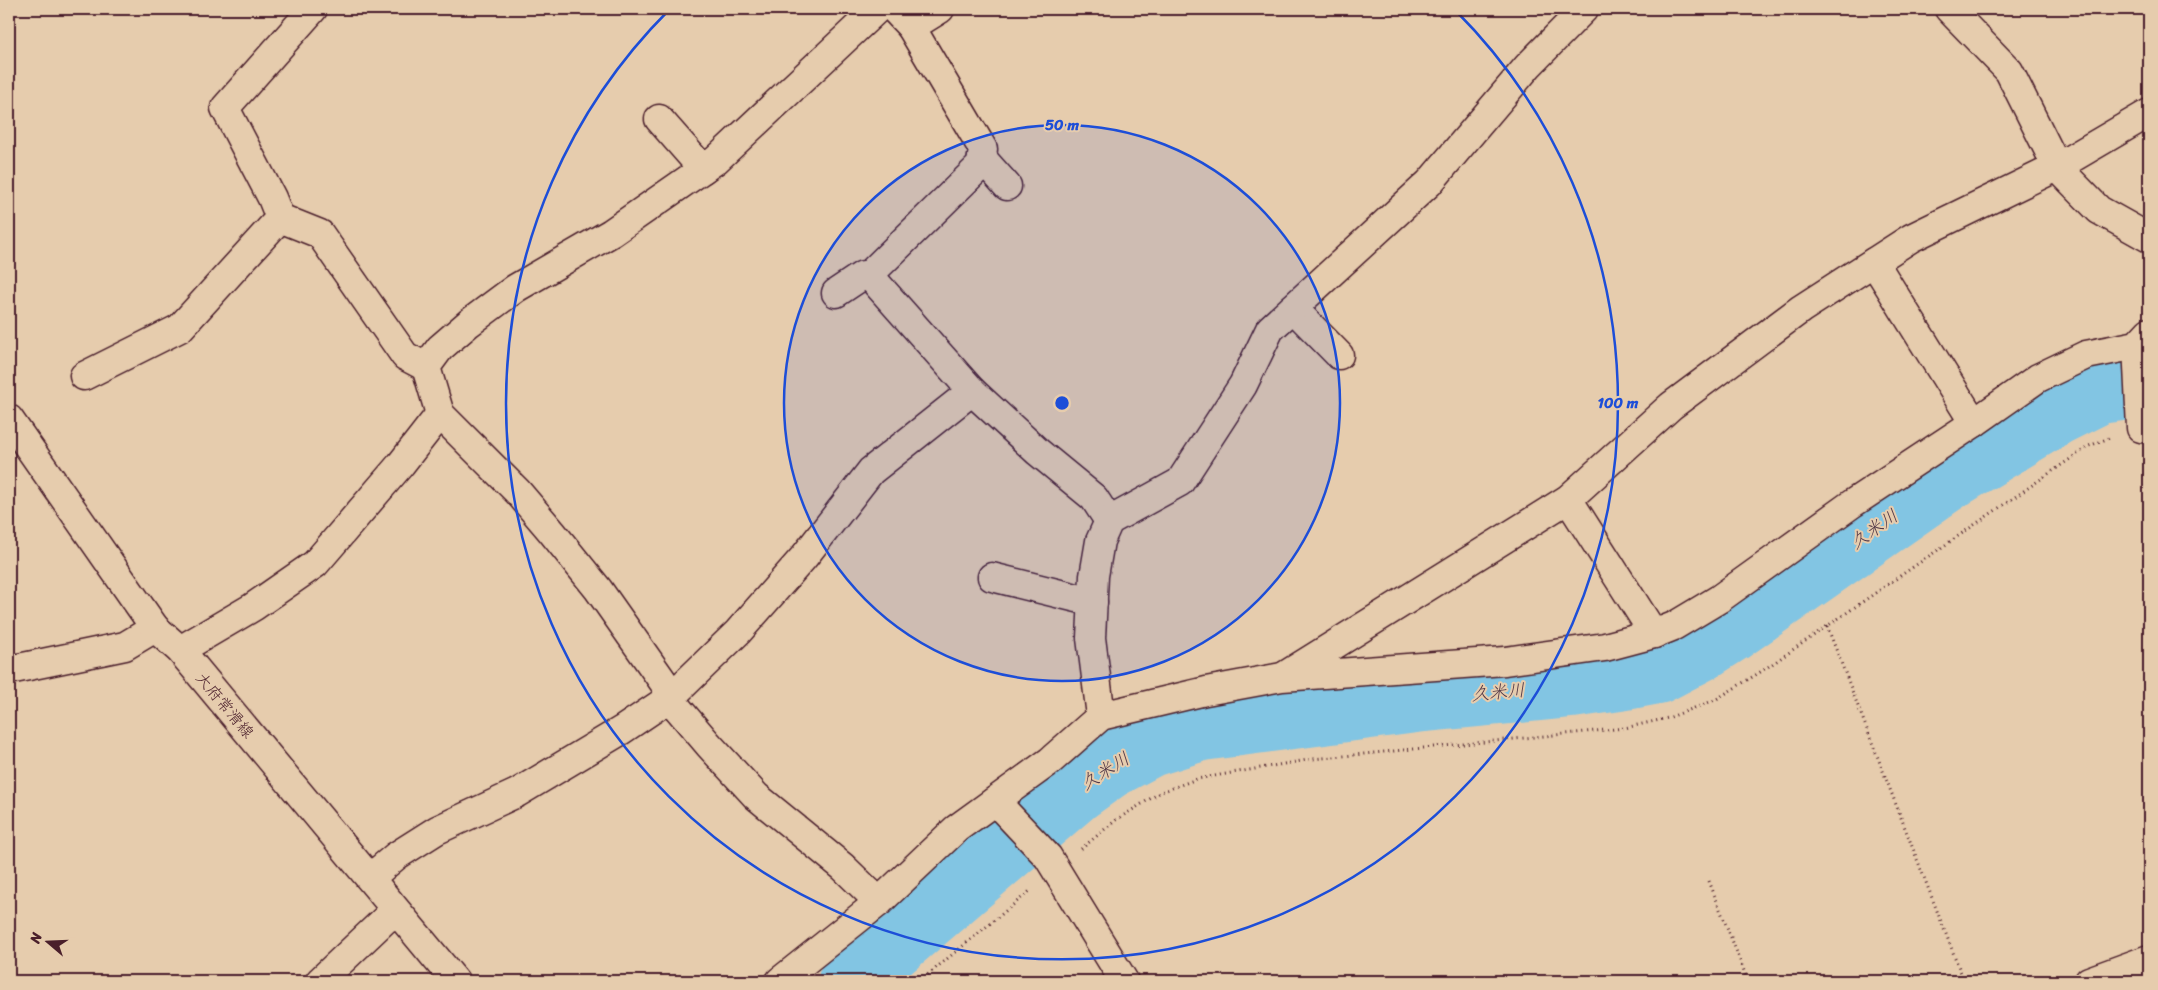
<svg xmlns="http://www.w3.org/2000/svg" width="2158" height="990" font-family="Sriracha,'Klee One',sans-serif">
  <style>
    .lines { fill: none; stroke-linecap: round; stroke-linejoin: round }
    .river { stroke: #82c5e3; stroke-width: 66 }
    .minor-casing { stroke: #4a1f2b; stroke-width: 31 }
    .major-casing { stroke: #4a1f2b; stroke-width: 31 }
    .path { stroke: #4a1f2b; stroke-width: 3; stroke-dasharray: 1 4; stroke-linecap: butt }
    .minor { stroke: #e6ccad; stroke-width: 28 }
    .major { stroke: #e6ccad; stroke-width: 28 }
    .ring { fill: none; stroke: #1d4ed8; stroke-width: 2.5 }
    .labels { text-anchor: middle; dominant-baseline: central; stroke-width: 4; stroke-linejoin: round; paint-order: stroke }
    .street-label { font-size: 16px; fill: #4a1f2b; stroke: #e6ccad }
    .water-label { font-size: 18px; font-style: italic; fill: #523847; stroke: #e6ccad }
    .centre { fill: #1d4ed8; stroke: #e6ccad; stroke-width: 2.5 }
    .ring-label { font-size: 15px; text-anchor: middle; font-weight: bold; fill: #1d4ed8; stroke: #e6ccad; stroke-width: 4; stroke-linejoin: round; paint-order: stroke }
  </style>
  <rect width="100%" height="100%" fill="#e6ccad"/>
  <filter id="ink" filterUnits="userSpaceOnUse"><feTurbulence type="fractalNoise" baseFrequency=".02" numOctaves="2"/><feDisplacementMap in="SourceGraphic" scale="10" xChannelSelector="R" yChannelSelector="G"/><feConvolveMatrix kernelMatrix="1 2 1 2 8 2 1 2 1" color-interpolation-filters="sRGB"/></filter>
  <g filter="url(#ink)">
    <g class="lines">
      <path class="river" d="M851,981L1076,789L1107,767L1150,744L1201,728L1415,700L1571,685L1625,677L1657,671L1701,648L1731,629L1946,479L2055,413L2099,391L2149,384"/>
      <defs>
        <g id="minor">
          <path d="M877,9L716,160L611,233L516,288L469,323L440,348L426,367L440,414L518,492L552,532L598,589L669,690L675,705L709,745L756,796L843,867L879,902"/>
          <path d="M894,9L911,27L940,9"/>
          <path d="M1949,9L2009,71L2057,167L2099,210L2149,238"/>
          <path d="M659,119L703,169"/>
          <path d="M982,158L1007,186"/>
          <path d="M280,218L320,234L405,356L426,367"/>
          <path d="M1874,262L1974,423"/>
          <path d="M836,293L863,275H869"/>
          <path d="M1293,308L1339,355"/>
          <path d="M2137,345L2141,428L2149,429"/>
          <path d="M84,376L180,328L280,218L272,198L225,108L313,9"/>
          <path d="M972,391L1038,452L1094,498L1109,521"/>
          <path d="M1568,499L1654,634"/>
          <path d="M992,577L1093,602"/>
          <path d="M180,650L253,607L315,564L401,464L440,414"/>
          <path d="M9,670L125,646L155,628"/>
          <path d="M1286,675L1568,499L1671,406L1801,309L1911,238L2057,167L2149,113"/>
          <path d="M1101,716L1091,638L1094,576L1100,541L1109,521L1180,482L1243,385L1270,329L1429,183L1528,66L1584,9"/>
          <path d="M995,801L1048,857L1124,981"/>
          <path d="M370,878L396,856L437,830L517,793L622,730L671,697L738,632L804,557L871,471L972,391L869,275L981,165L983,149L911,27"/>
          <path d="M320,981L395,910"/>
          <path d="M780,981L879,902L956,829L1050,761L1101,716L1206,691L1282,677L1505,661L1605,647L1654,634L1674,626L1719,599L1853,503L1974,423L2038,378L2086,355L2137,345L2149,332"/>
        </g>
        <g id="major">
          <path d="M9,419L155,628L180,650L455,981"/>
          <path d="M2089,981L2149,959"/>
        </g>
      </defs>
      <use href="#minor" class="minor-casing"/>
      <use href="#major" class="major-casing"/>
      <g class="path">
        <path d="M1827,626L1961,973"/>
        <path d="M1081,849L1116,820L1161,792L1197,779L1313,759L1625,728L1668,718L1715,700L1762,671L2089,446L2109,438"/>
        <path d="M1709,881L1748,981"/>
        <path d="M920,981L1030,891"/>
      </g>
      <use href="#minor" class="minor"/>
      <use href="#major" class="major"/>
    </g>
  </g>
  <circle cx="1062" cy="403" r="278" fill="#1d4ed8" fill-opacity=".12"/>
  <g class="ring">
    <circle cx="1062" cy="403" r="278"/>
    <path d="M1455 10A556 556 0 1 1 669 10"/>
  </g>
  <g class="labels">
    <g class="street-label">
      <text transform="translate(225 705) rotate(50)">大府常滑線</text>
    </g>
    <g class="water-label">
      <text transform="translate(1874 529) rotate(-35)">久米川</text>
      <text transform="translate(1498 692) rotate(-5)">久米川</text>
      <text transform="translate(1105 771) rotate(-32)">久米川</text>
    </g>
  </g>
  <circle cx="1062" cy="403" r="8" class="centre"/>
  <g class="ring-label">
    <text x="1062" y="130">50 m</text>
    <text x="1618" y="408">100 m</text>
  </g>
  <rect width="2158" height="990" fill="none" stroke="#e6ccad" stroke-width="30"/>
  <rect x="15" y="15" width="2128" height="960" fill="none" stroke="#4a1f2b" stroke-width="2" filter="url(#ink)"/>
  <g transform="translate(48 942) rotate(289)" stroke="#e6ccad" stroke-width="4" paint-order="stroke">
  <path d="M0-4L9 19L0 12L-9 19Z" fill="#4a1f2b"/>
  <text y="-8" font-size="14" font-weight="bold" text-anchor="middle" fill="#4a1f2b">N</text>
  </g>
</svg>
